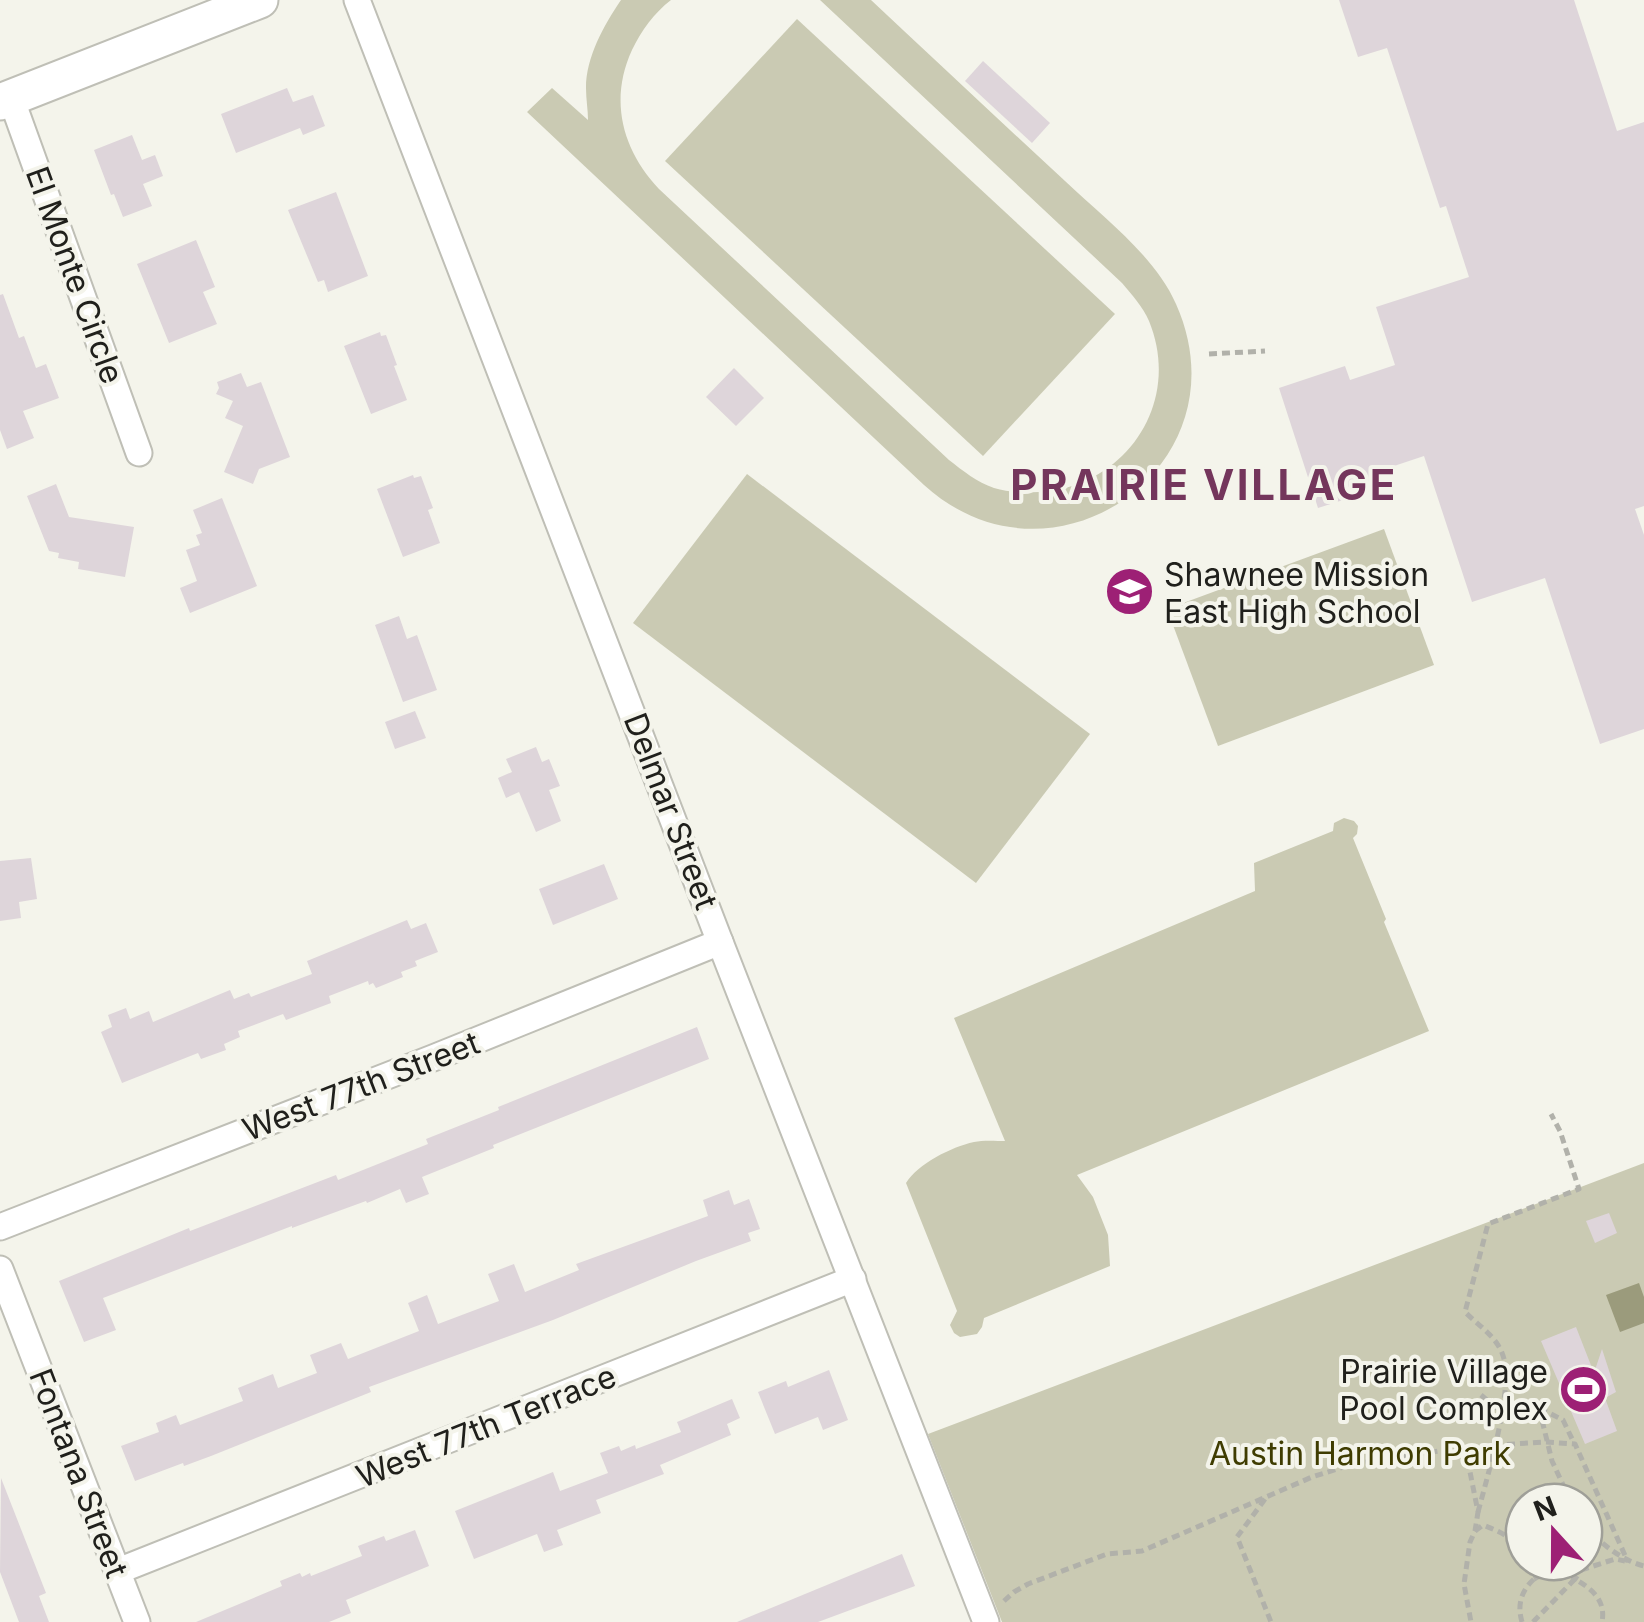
<svg xmlns="http://www.w3.org/2000/svg" width="1644" height="1622" font-family="Inter,sans-serif">
  <style>
    .green { fill: #cacab3; fill-rule: evenodd }
    .water { fill: #9b9b7c }
    .building { fill: #ded5da }
    .lines { fill: none; stroke-linecap: round; stroke-linejoin: round }
    .minor-casing { stroke: #bfbfb6; stroke-width: 29 }
    .secondary-casing { stroke: #bfbfb6; stroke-width: 39 }
    .path { stroke: #b1b1aa; stroke-width: 5; stroke-dasharray: 8 5; stroke-linecap: butt }
    .minor { stroke: #fff; stroke-width: 25 }
    .secondary { stroke: #fff; stroke-width: 35 }
    .labels { text-anchor: middle; dominant-baseline: central; stroke-width: 8; stroke-linejoin: round; paint-order: stroke }
    .street-label { font-size: 32px; fill: #20201c; stroke: #f4f4eb }
    .poi-label { font-size: 32px; fill: #20201c; stroke: #f4f4eb; text-anchor: start }
    .park-label { font-size: 32px; fill: #3f3c01; stroke: #f4f4eb }
    .district-label { font-size: 42px; font-weight: bold; letter-spacing: 2.5px; fill: #74365c; stroke: #f4f4eb }
  </style>
  <rect width="100%" height="100%" fill="#f4f4eb"/>
  <g class="green">
    <path d="M621,0H671C654,13 641,31 632,50C609,100 622,150 659,189L949,460C963,471 977,482 994,488C1004,491 1015,492 1025,492C1117,497 1185,409 1149,321C1143,307 1132,295 1122,283L820,0H871C935,60 1000,121 1065,181C1103,217 1155,256 1176,304C1248,465 1053,602 924,485L527,112L552,88L588,120C588,110 586,99 586,88C586,57 604,25 621,0Z"/>
    <path d="M797,19L1115,314L983,456L665,161Z"/>
    <path d="M747,474L1090,734L976,883L633,623Z"/>
    <path d="M1384,529L1434,665L1218,746L1167,609Z"/>
    <path d="M1344,818L1354,821L1358,826L1357,834L1353,838L1386,919L1384,922L1429,1031L1077,1175L1093,1197L1108,1235L1110,1266L984,1318L982,1327L977,1334L960,1337L954,1333L950,1325L957,1311L906,1183C918,1164 951,1147 974,1142C983,1140 996,1141 1005,1141L954,1018L1255,891L1254,863L1333,831L1334,823Z"/>
    <path d="M1644,1163V1622H1002L928,1434ZM1524,1502H1584V1562H1524Z"/>
  </g>
  <path class="water" d="M1639,1283L1644,1297V1323L1620,1332L1606,1295Z"/>
  <g class="building">
    <path d="M1339,0H1574L1617,131L1644,122V506L1635,509L1644,535V729L1600,744L1545,578L1472,602L1424,456L1382,470L1387,486L1318,508L1279,388L1345,366L1350,380L1395,365L1376,307L1469,277L1446,206L1440,208L1387,48L1358,57Z"/>
    <path d="M983,61L1050,123L1032,143L965,81Z"/>
    <path d="M287,88L293,102L313,95L325,126L303,135L300,128L236,153L221,114Z"/>
    <path d="M132,135L142,160L155,155L163,176L143,184L152,206L123,217L114,194L111,195L94,150Z"/>
    <path d="M336,192L368,276L328,292L324,280L318,282L288,210Z"/>
    <path d="M196,240L215,287L203,292L217,324L169,343L137,264Z"/>
    <path d="M3,294L19,338L24,336L36,368L46,364L59,398L23,411L34,438L7,449L0,430V295Z"/>
    <path d="M380,332L381,336L386,335L397,365L394,366L407,400L371,414L344,346Z"/>
    <path d="M734,368L764,398L736,426L706,397Z"/>
    <path d="M241,373L247,387L261,382L290,457L259,469L253,484L224,472L243,426L225,418L233,401L216,394L219,388L217,382Z"/>
    <path d="M413,475L414,478L421,476L433,508L428,510L440,543L403,557L377,489Z"/>
    <path d="M56,484L69,517L134,527L125,577L78,569L79,562L58,558L59,553L49,551L27,496Z"/>
    <path d="M222,498L257,586L190,613L180,588L197,581L186,550L200,545L196,535L202,533L193,510Z"/>
    <path d="M399,616L407,639L417,635L437,690L403,702L375,625Z"/>
    <path d="M415,711L426,738L395,749L385,722Z"/>
    <path d="M536,747L542,762L549,759L560,786L549,790L561,821L536,832L519,792L506,798L498,778L512,772L506,759Z"/>
    <path d="M31,858L37,899L19,902L21,918L0,921V861Z"/>
    <path d="M604,864L618,899L553,925L539,889Z"/>
    <path d="M407,920L411,929L426,923L438,952L415,961L417,966L401,972L403,977L376,988L373,983L369,985L368,981L329,996L331,1003L286,1020L283,1014L238,1031L240,1037L224,1044L226,1050L201,1059L198,1053L122,1083L101,1032L112,1027L108,1015L126,1008L130,1019L149,1011L153,1022L230,990L234,999L249,993L251,997L312,974L307,961Z"/>
    <path d="M697,1027L709,1059L493,1145L494,1148L422,1177L429,1194L406,1203L400,1189L367,1203L366,1201L292,1228V1226L103,1298L116,1330L84,1342L59,1281L189,1228L190,1231L336,1175L338,1180L428,1144L426,1139L499,1110L498,1107Z"/>
    <path d="M729,1190L734,1205L749,1199L760,1229L748,1233L751,1241L696,1261L553,1320L369,1387L371,1392L211,1456L184,1466L183,1463L135,1481L121,1446L159,1432L156,1423L176,1415L180,1425L243,1401L238,1388L273,1374L278,1388L317,1373L310,1355L341,1343L348,1359L419,1331L408,1303L427,1295L438,1324L499,1301L488,1274L514,1264L525,1292L579,1270L576,1264L708,1216L703,1200Z"/>
    <path d="M1609,1213L1617,1233L1595,1243L1586,1221Z"/>
    <path d="M1576,1327L1594,1373L1602,1349L1616,1392L1605,1398L1617,1431L1585,1444L1541,1341Z"/>
    <path d="M829,1370L848,1420L823,1430L818,1417L775,1434L758,1392L786,1381L788,1387Z"/>
    <path d="M732,1399L740,1418L727,1424L731,1435L660,1465L664,1474L596,1500L601,1513L557,1530L563,1545L544,1552L537,1534L474,1559L455,1511L553,1472L560,1491L608,1473L600,1453L619,1446L621,1451L635,1445L636,1449L681,1432L677,1422Z"/>
    <path d="M1,1478L46,1593L39,1596L49,1622H19L0,1572Z"/>
    <path d="M415,1530L429,1566L346,1600L351,1613L329,1622H196L282,1586L280,1581L300,1573L302,1577L310,1573L311,1576L362,1556L358,1546L384,1536L386,1541Z"/>
    <path d="M902,1554L915,1586L818,1622H737Z"/>
  </g>
  <g class="lines">
    <defs>
      <g id="minor">
        <path d="M357,0L720,942L986,1622"/>
        <path d="M11,98L139,453"/>
        <path d="M0,1227L433,1058L720,942"/>
        <path d="M0,1269L137,1622"/>
        <path d="M118,1571L853,1279"/>
      </g>
      <path id="secondary" d="M0,102L260,0"/>
    </defs>
    <use href="#minor" class="minor-casing"/>
    <use href="#secondary" class="secondary-casing"/>
    <g class="path">
      <path d="M1209,354L1265,351"/>
      <path d="M1481,1395L1501,1412L1539,1408L1563,1420L1574,1443"/>
      <path d="M1539,1408L1552,1461L1571,1502"/>
      <path d="M1465,1447L1478,1512L1475,1531L1470,1542L1464,1584L1471,1622"/>
      <path d="M1265,1499L1237,1537L1271,1622"/>
      <path d="M1478,1512C1487,1478 1513,1391 1504,1359C1499,1338 1480,1327 1465,1312L1488,1224L1579,1189L1560,1131L1551,1114"/>
      <path d="M1584,1525C1600,1543 1621,1560 1644,1566"/>
      <path d="M1475,1531L1483,1525C1503,1533 1513,1537 1524,1556"/>
      <path d="M1584,1539V1542"/>
      <path d="M1581,1570L1615,1559L1625,1561"/>
      <path d="M1534,1579L1545,1573L1575,1579L1581,1570L1582,1562"/>
      <path d="M1004,1601L1014,1592L1028,1584L1107,1554L1142,1551L1312,1477L1353,1464L1465,1447L1546,1442L1575,1444L1628,1562"/>
      <path d="M1522,1622C1517,1605 1521,1591 1534,1579L1527,1562"/>
      <path d="M1533,1622L1575,1579C1592,1589 1606,1600 1602,1622"/>
    </g>
    <use href="#minor" class="minor"/>
    <use href="#secondary" class="secondary"/>
  </g>
  <defs>
    <symbol id="school-disc" viewBox="-11 -11 22 22"><circle r="9.5" fill="#9d2075" stroke="#f4f4eb"/><path d="M0-5L7-2L0 1L-7-2ZM-4 1L0 2.5L4 1V4Q0 6-4 4Z" fill="#fff"/></symbol>
    <symbol id="stadium-disc" viewBox="-11 -11 22 22"><circle r="9.5" fill="#9d2075" stroke="#f4f4eb"/><path d="M0-5a6.5 5 0 1 0 0 10a6.5 5 0 1 0 0-10ZM-3.5-1.8h7v3.6h-7Z" fill="#fff"/></symbol>
  </defs>
  <g fill-rule="evenodd">
    <use href="#school-disc" x="1102" y="564" width="55" height="55"/>
    <use href="#stadium-disc" x="1556" y="1362" width="55" height="55"/>
  </g>
  <g class="labels">
    <g class="street-label">
      <text transform="translate(75 275) rotate(70)">El Monte Circle</text>
      <text transform="translate(671 811) rotate(69)">Delmar Street</text>
      <text transform="translate(361 1086) rotate(-21)">West 77th Street</text>
      <text transform="translate(486 1426) rotate(-22)">West 77th Terrace</text>
      <text transform="translate(79 1473) rotate(69)">Fontana Street</text>
    </g>
    <g class="poi-label">
      <text x="1164" y="574">Shawnee Mission<tspan x="1164" dy="37">East High School</tspan></text>
      <text x="1548" y="1371" text-anchor="end">Prairie Village<tspan x="1548" dy="37">Pool Complex</tspan></text>
    </g>
    <g class="park-label">
      <text x="1360" y="1453">Austin Harmon Park</text>
    </g>
    <g class="district-label">
      <text x="1204" y="484">PRAIRIE VILLAGE</text>
    </g>
  </g>
  <g transform="translate(1554 1532) rotate(339)"><circle r="48" fill="#f4f4eb" stroke="#9f9f98" stroke-width="2.5"/>
  <path d="M0-8L18 38L0 25L-18 38Z" fill="#9d2075"/>
  <text y="-15" font-size="28" font-weight="bold" text-anchor="middle" fill="#20201c">N</text>
  </g>
</svg>
